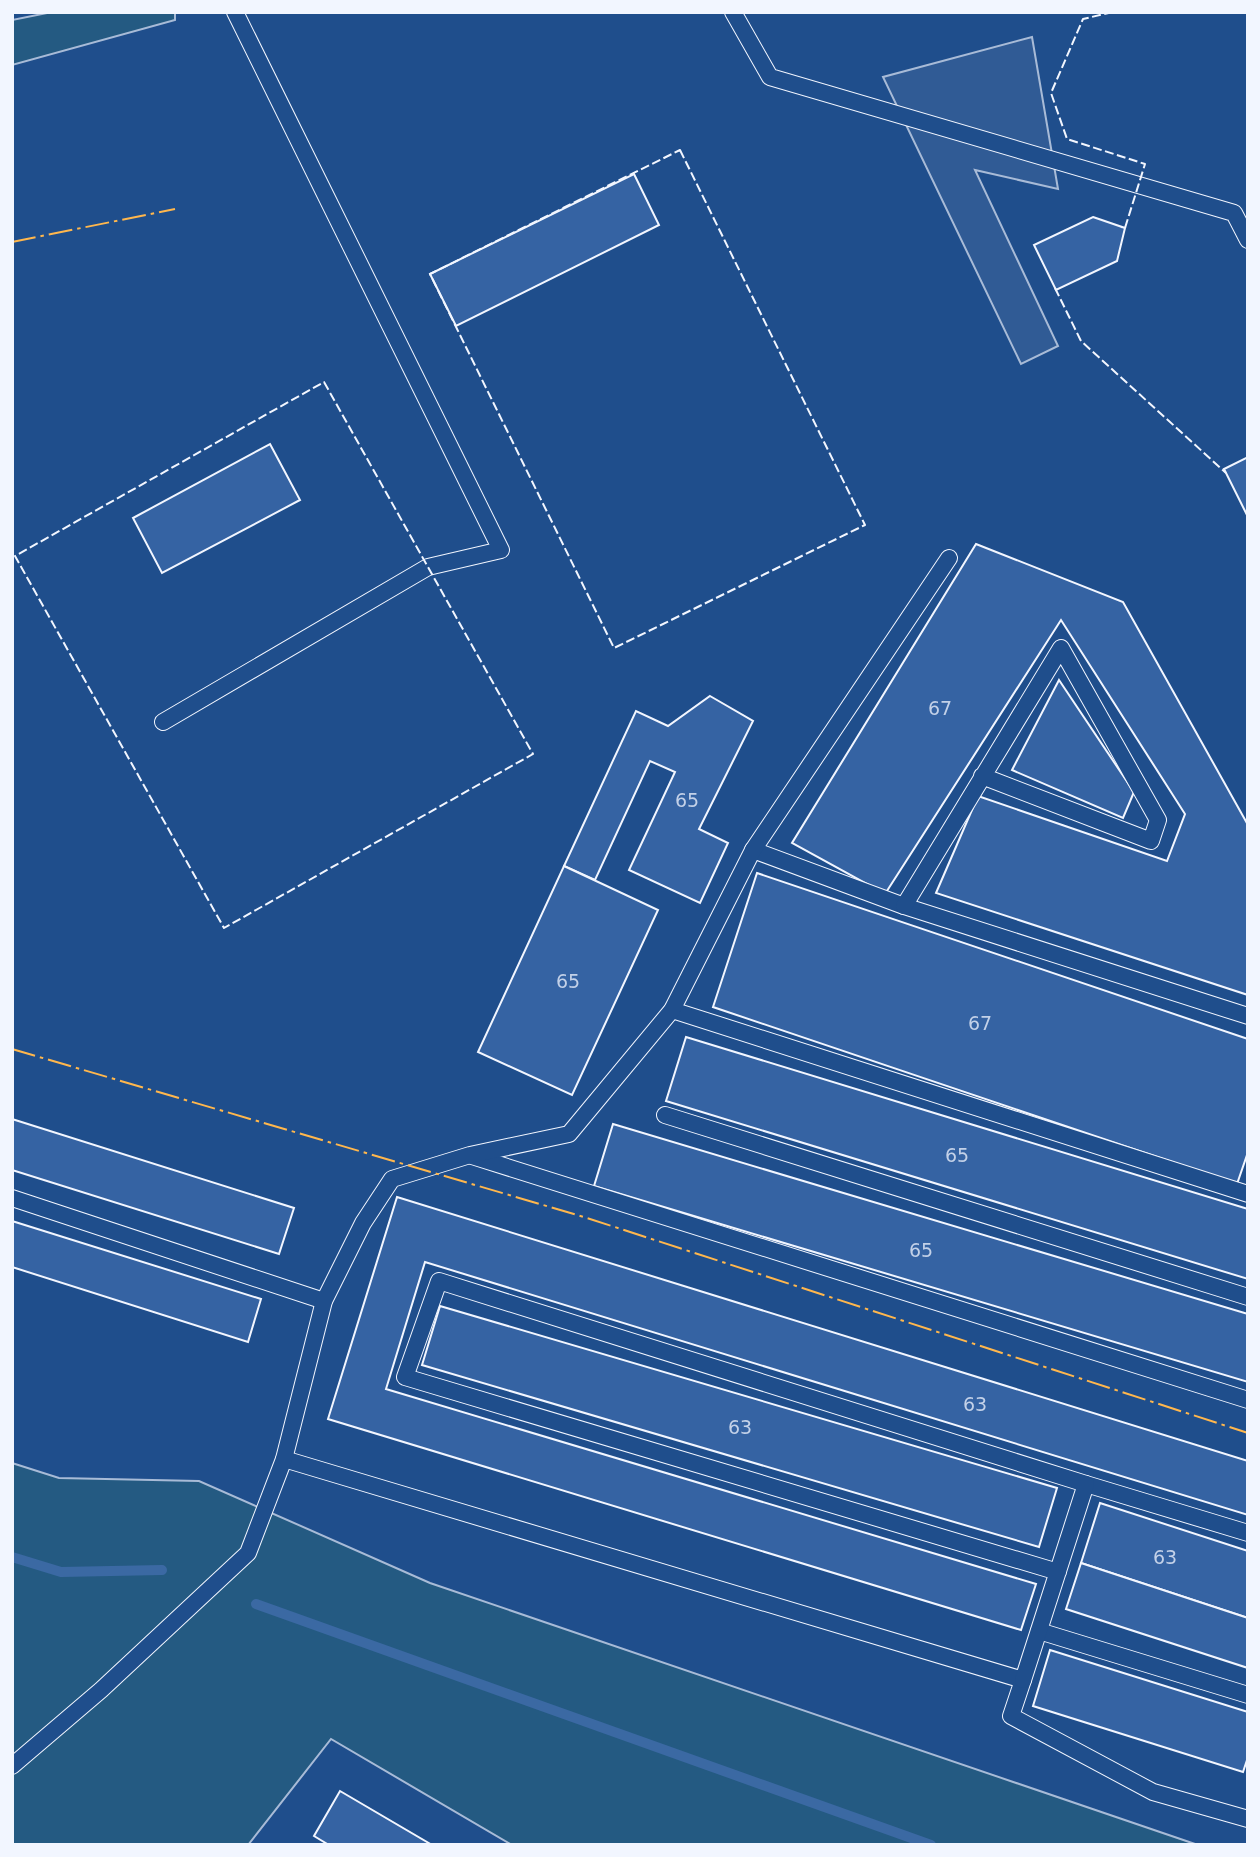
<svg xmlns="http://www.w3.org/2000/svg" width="1260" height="1857" font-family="'DejaVu Sans',sans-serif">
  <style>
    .green { fill: #245a82; stroke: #a8bbd7; stroke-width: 2 }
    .parking { fill: #305b95; stroke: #a8bbd7; stroke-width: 2 }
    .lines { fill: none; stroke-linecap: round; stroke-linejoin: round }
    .stream { stroke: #3b69a3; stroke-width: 10 }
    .building { fill: #3563a3; stroke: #f2f6ff; stroke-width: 2 }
    .lane-casing { stroke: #f2f6ff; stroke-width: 18 }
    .lane { stroke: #1f4e8c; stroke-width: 16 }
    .fence { stroke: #f2f6ff; stroke-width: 2; stroke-dasharray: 9 3.5; stroke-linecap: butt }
    .power { stroke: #ffb74d; stroke-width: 2; stroke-dasharray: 24 5 3.5 5; stroke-linecap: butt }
    .labels { text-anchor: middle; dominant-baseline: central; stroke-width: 5; stroke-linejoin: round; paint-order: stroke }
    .number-label { font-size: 19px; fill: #c3d1e8 }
  </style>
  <rect width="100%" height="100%" fill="#1f4e8c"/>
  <g class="green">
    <path d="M52,12H175V20L12,65V20Z"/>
    <path d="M12,1463L59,1478L199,1481L430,1583L1198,1845H512L331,1739L248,1845H12Z"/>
  </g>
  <path class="parking" d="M1032,37L1058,189L975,170L1058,346L1021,364L883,77Z"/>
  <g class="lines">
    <g class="stream">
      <path d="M12,1557L61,1572L162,1570"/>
      <path d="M256,1604L931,1845"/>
    </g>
  </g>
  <g class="building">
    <path d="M634,174L659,225L456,326L430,274Z"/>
    <path d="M1093,217L1125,228L1117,261L1056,290L1034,245Z"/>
    <path d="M270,444L300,500L162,573L133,518Z"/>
    <path d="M1248,457V517L1224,469Z"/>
    <path d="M976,544L1123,602L1248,825V995L936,893L978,796L1167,861L1185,814L1061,620L885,894L792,843Z"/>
    <path d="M1059,680L1134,792L1123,818L1012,770Z"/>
    <path d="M710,696L753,721L699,829L728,843L700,903L629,870L675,772L650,761L595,880L564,866L636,711L668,726Z"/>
    <path d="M564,866L658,910L572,1095L478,1052Z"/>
    <path d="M757,873L1248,1039V1152L1237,1184L713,1007Z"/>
    <path d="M686,1037L1248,1209V1279L666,1101Z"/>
    <path d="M12,1119L294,1208L279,1254L12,1170Z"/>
    <path d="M613,1124L1248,1314V1382L594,1186Z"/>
    <path d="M397,1197L1248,1461V1515L425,1262L386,1389L1036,1584L1021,1630L328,1419Z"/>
    <path d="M12,1221L261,1299L248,1342L12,1267Z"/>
    <path d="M440,1306L1057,1488L1039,1547L422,1365Z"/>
    <path d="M1100,1503L1248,1551V1618L1081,1563Z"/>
    <path d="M1081,1563L1248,1618V1668L1066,1609Z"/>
    <path d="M1050,1650L1248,1712V1757L1243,1772L1033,1706Z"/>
    <path d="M340,1791L432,1845H329L314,1836Z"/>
  </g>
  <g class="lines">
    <defs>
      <g id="lane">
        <path d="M733,12L770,77L1234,213L1248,240"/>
        <path d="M163,722L428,567L501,550L235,12"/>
        <path d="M753,850L904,906L1248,1016"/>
        <path d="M904,906L1061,648L1158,820L1151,841L982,776"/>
        <path d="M672,1010L1248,1194"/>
        <path d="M665,1115L1248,1297"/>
        <path d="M472,1156L1248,1400"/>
        <path d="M12,1198L324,1301"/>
        <path d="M284,1459L1023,1680L1011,1716L1153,1792L1248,1819"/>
        <path d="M1086,1484L1248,1533"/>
        <path d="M1039,1631L1248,1695"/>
        <path d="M1023,1680L1086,1484L439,1281L405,1377L1058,1572"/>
        <path d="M12,1766L101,1690L248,1553L284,1459L324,1301L363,1223L392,1179L470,1155L569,1134L672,1010L753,850L949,558"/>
      </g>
    </defs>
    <use href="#lane" class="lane-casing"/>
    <use href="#lane" class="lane"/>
    <g class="fence">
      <path d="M1113,12L1083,19L1051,93L1067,139L1145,164L1125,228L1121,227"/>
      <path d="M680,150L865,525L614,648L430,274Z"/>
      <path d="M1055,288L1081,341L1226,473"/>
      <path d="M324,382L533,754L224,928L15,556Z"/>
    </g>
    <g class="power">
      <path d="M12,242L175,209"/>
      <path d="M12,1049L584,1217L1248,1433"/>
    </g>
  </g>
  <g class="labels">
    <g class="number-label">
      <text x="940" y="708">67</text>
      <text x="687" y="800">65</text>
      <text x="568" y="981">65</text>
      <text x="980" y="1023">67</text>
      <text x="957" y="1155">65</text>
      <text x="921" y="1250">65</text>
      <text x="975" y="1404">63</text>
      <text x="740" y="1427">63</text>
      <text x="1165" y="1557">63</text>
    </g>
  </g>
  <rect width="1260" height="1857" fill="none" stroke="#f2f6ff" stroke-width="28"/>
</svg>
